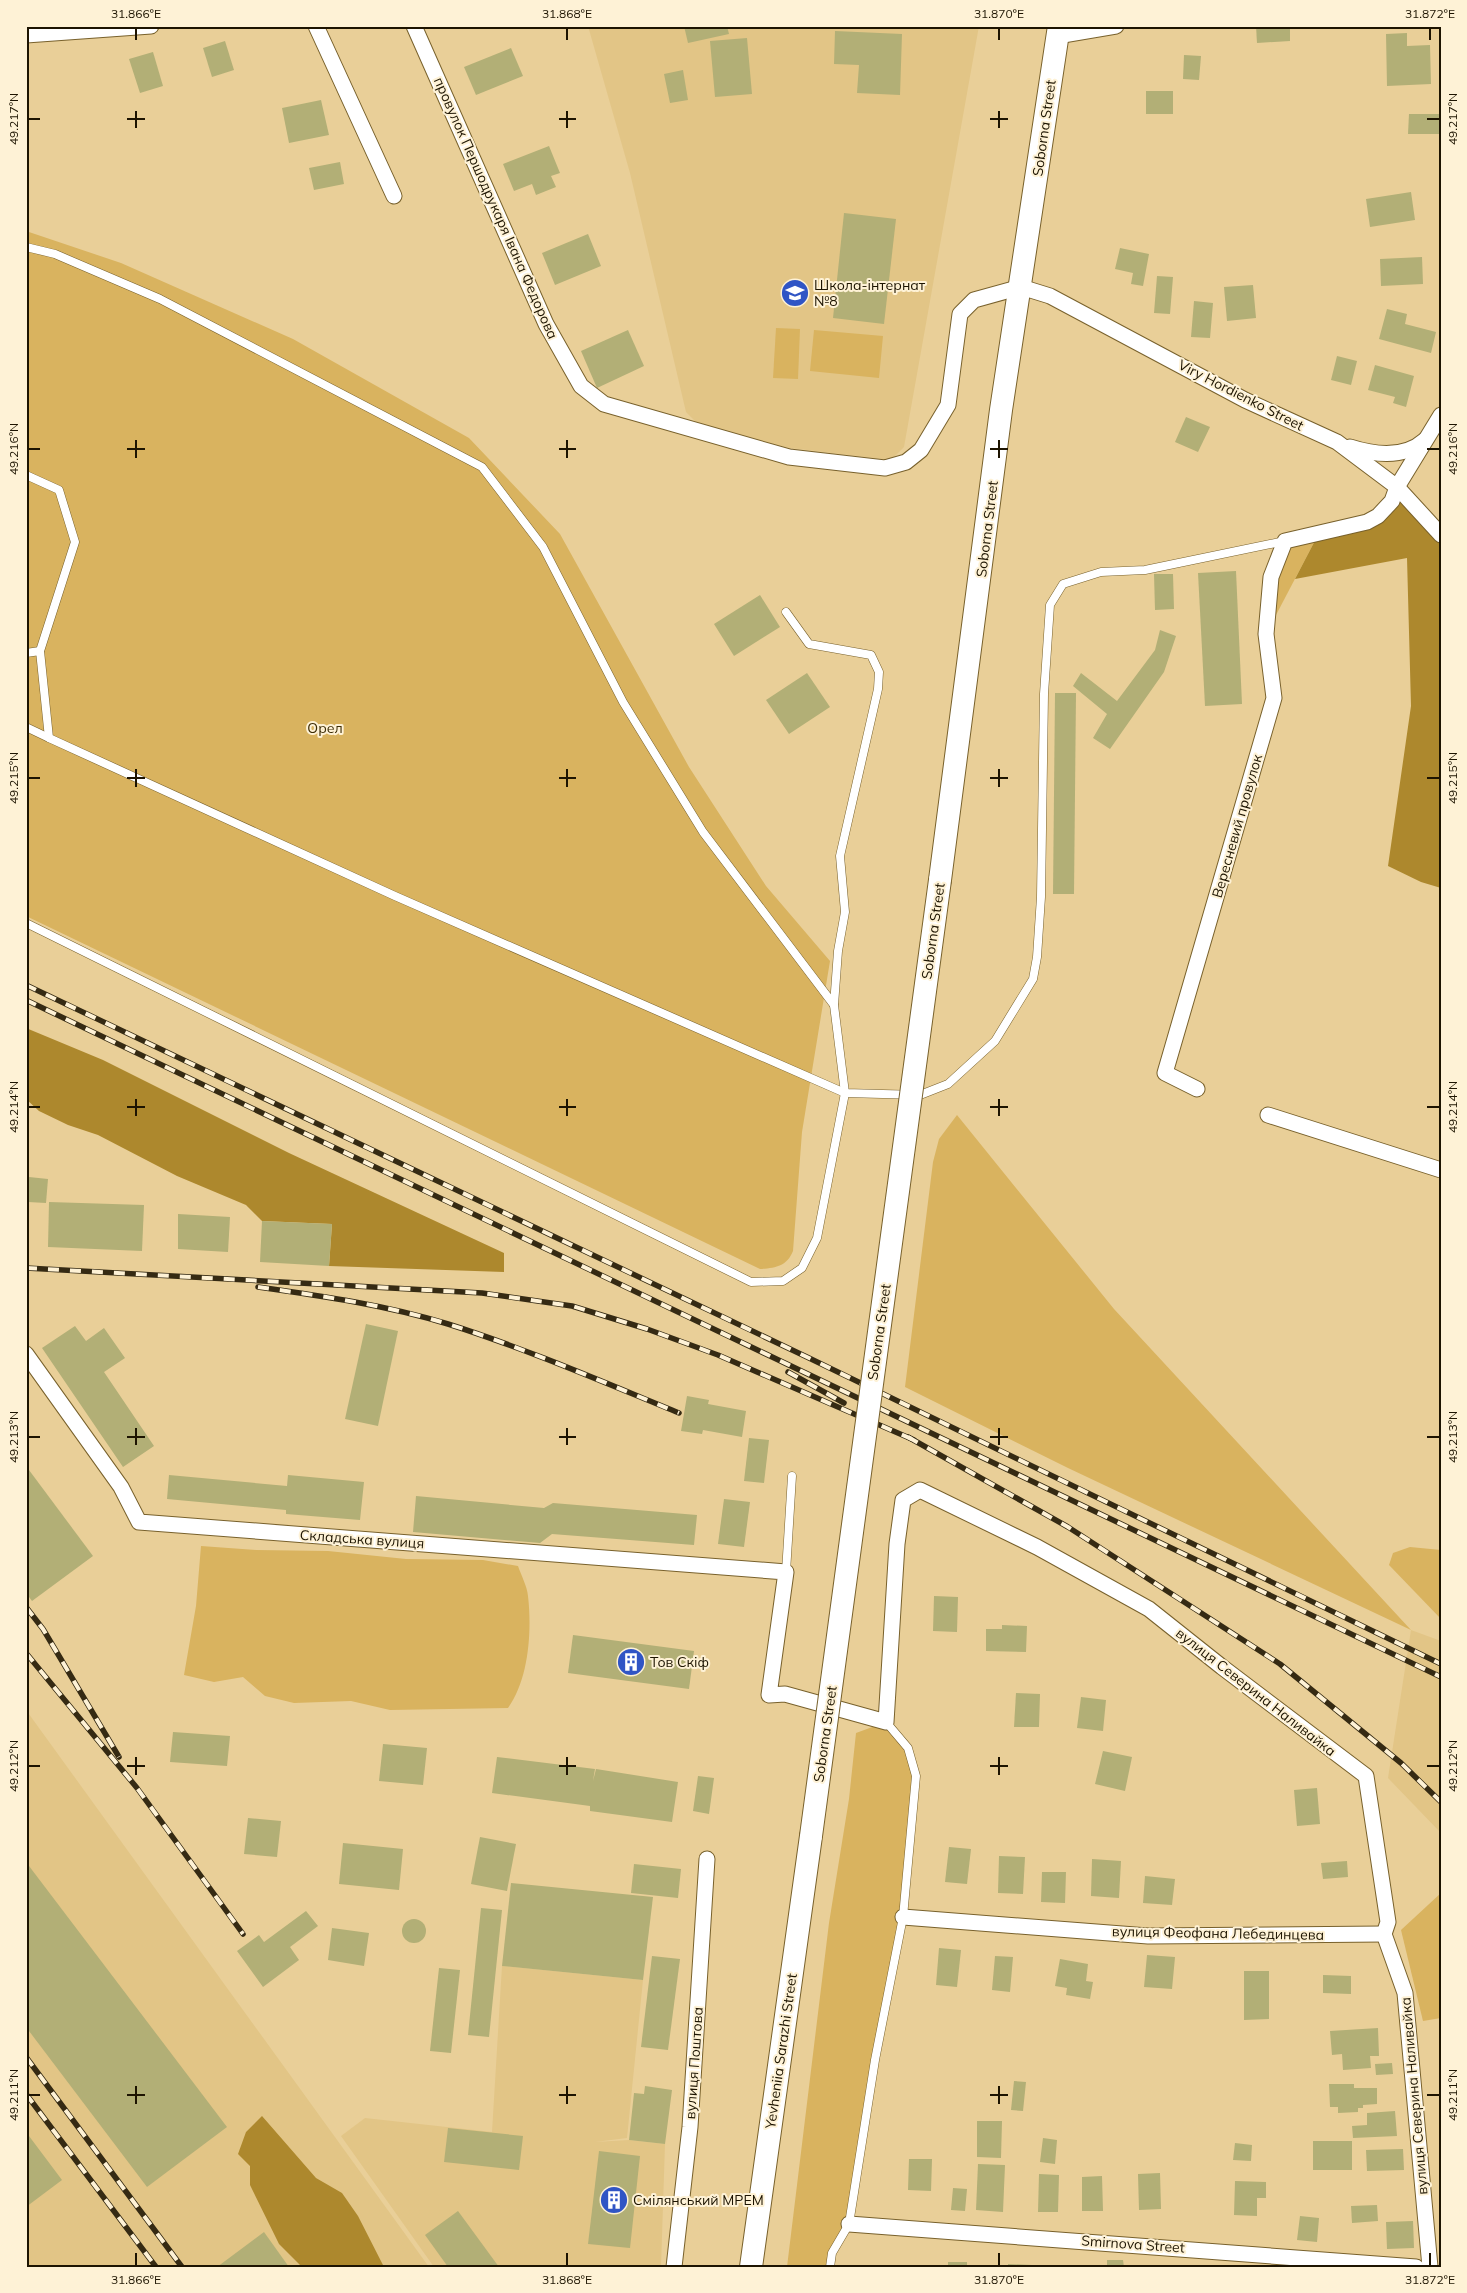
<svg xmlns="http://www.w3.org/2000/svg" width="1467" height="2293" font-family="Mulish,sans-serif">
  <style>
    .built { fill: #e2c586 }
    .green { fill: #d9b35f }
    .forest { fill: #ad882d }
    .building { fill: #b2af76 }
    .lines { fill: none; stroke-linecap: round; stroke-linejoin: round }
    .service-casing { stroke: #78612c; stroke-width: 9 }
    .minor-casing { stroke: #78612c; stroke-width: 17 }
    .secondary-casing { stroke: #78612c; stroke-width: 24 }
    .service { stroke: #fff; stroke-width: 8 }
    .minor { stroke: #fff; stroke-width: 15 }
    .secondary { stroke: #fff; stroke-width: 22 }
    .rail-casing { stroke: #352a13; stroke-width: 5.5 }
    .rail { stroke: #fef2d6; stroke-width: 4; stroke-dasharray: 11; stroke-linecap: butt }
    .secondary-bridge-casing { stroke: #78612c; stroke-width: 24; stroke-linecap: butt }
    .secondary-bridge { stroke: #fff; stroke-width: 22 }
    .ticks { fill: none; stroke: #1d1401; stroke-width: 2 }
    .labels { text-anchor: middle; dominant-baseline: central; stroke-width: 4; stroke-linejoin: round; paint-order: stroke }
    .street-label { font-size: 14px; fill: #1d1401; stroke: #fef2d6 }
    .poi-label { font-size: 14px; fill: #1d1401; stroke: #fef2d6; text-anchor: start }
    .park-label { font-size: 14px; fill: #3b2b04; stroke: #fef2d6 }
    .neatline { fill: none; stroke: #1d1401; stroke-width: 2 }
    .ticks-label { font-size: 12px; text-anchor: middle; fill: #1d1401 }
  </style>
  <rect width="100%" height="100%" fill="#e9cf98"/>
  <g class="built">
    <path d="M588,26H979L904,447L891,460L790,448L700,426L686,412L630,173Z"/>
    <path d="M1411,1630L1441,1641V1833L1388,1778Z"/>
    <path d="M26,1710L429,2267H26Z"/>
    <path d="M502,1966L643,1980L627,2138L595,2142L629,2140L665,2144L661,2267H434L341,2136L365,2118L492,2132Z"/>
  </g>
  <g class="green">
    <path d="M26,231L121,263L293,339L469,438L560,534L689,767L766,886L830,961L802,1132L793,1251C787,1266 776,1268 760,1269L26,916Z"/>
    <path d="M776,328L800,329L798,379L773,378Z"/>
    <path d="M814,330L883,336L879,378L810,371Z"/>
    <path d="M1319,533L1266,634L1285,541Z"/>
    <path d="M957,1115L1114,1309L1411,1630L1068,1468L905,1387L933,1162L939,1139Z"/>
    <path d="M201,1546L256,1550L328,1551L406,1559L483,1560L518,1566C521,1575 527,1586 528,1596C532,1631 529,1679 508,1708L390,1710L351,1701L294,1703L265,1696L243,1677L214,1682L184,1675L196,1606Z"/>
    <path d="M1410,1547L1441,1550V1619L1389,1565L1393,1553Z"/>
    <path d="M886,1722L908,1748L916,1776L903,1917L849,2224L832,2253L830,2267H787L829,1923L849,1799L856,1733Z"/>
    <path d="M1441,1893V2018L1423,2021L1401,1930Z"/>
  </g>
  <g class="forest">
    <path d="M1394,492L1441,535V888L1421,882L1388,866L1411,706L1407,558L1295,579L1319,533L1367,522Z"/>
    <path d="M26,1028L103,1060L289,1153L504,1253V1272L329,1266L332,1224L262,1221L246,1205L177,1176L98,1135L68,1125L39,1111L26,1099Z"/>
    <path d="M262,2116L316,2178L342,2193L358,2216L384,2267H302L279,2244L250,2185V2166L238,2154L246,2132Z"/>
  </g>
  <g class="building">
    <path d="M684,26H727L729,34L688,43Z"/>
    <path d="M1256,26H1290V41L1257,43Z"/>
    <path d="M835,31L902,34L900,95L857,93L859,65L834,64Z"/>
    <path d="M1407,33V46L1430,45L1431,84L1387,86L1386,34Z"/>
    <path d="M747,38L752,94L715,97L710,41Z"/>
    <path d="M225,41L234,70L212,77L203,48Z"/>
    <path d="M511,48L523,76L476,95L464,67Z"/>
    <path d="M153,52L163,86L140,93L129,59Z"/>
    <path d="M1184,55L1201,56L1199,80L1183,79Z"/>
    <rect x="26" y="70" width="2" height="28"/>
    <path d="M683,70L688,100L670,103L664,74Z"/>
    <rect x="1146" y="91" width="27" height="23"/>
    <path d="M321,100L329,135L289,143L282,108Z"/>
    <path d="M1409,114H1440V134H1408Z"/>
    <path d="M549,146L560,173L551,176L556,187L536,195L532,184L514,191L503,164Z"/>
    <path d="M340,162L344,184L314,190L309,168Z"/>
    <path d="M1411,192L1415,220L1370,227L1366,199Z"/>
    <path d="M844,213L896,219L884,324L833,318Z"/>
    <path d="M588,234L601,266L555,285L542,253Z"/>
    <path d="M1120,248L1149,254L1143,286L1131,284L1133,273L1115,269Z"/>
    <path d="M1422,257L1423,284L1381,286L1380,259Z"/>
    <path d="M1157,276L1173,277L1170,314L1154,313Z"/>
    <path d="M1253,285L1256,318L1227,321L1224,287Z"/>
    <path d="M1194,301L1213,303L1210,338L1191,337Z"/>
    <path d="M1387,309L1407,314L1405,324L1436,332L1431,353L1379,339Z"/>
    <path d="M628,330L644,366L597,388L581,351Z"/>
    <path d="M1337,356L1357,361L1351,385L1331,380Z"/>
    <path d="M1375,365L1414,376L1406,407L1393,403L1395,397L1368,390Z"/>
    <path d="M1186,417L1210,427L1198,452L1175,442Z"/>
    <path d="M1236,571L1242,704L1205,706L1198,573Z"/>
    <path d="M1154,574H1173L1174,609L1155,610Z"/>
    <path d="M760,595L780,627L734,656L714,624Z"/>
    <path d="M1160,630L1176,636L1164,672L1110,749L1093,738L1107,714L1073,686L1081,673L1117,701L1155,650Z"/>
    <path d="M807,673L830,707L789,734L766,700Z"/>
    <path d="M1055,693H1076L1074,894H1053Z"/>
    <path d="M29,1177L48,1179L46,1203L28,1202Z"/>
    <path d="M49,1202L144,1205L142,1251L48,1247Z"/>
    <path d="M178,1214L230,1217L228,1252L178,1249Z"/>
    <path d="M262,1221L332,1224L329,1266L260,1262Z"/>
    <path d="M366,1324L398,1331L378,1426L345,1419Z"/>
    <path d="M75,1326L86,1341L104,1328L125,1358L104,1372L154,1446L123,1467L42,1348Z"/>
    <path d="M687,1396L709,1400L708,1404L746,1411L742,1437L703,1430L702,1434L681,1431Z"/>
    <path d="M749,1438L769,1440L764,1483L744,1481Z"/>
    <path d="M26,1466L93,1556L32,1601L26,1593Z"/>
    <path d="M169,1475L287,1486L288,1475L364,1482L360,1520L286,1514V1510L167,1499Z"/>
    <path d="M416,1496L544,1508L553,1503L697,1515L694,1545L552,1534L540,1543L413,1532Z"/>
    <path d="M724,1499L750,1502L744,1547L718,1544Z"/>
    <path d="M934,1596L958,1597L957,1632L933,1631Z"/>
    <path d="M1002,1625L1027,1626L1026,1652L986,1651V1629H1002Z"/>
    <path d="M573,1635L694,1651L689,1689L568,1673Z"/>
    <path d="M1016,1693L1040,1694L1039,1727H1014Z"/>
    <path d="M1081,1697L1106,1700L1103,1731L1077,1728Z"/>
    <path d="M173,1732L230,1736L227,1766L170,1762Z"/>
    <path d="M383,1744L427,1748L423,1785L379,1781Z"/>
    <path d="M1103,1751L1132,1757L1125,1791L1095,1784Z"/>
    <path d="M497,1757L595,1769L593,1781L596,1769L678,1782L672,1822L590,1811V1806L492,1793Z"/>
    <path d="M698,1776L714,1778L709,1814L693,1811Z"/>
    <path d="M1317,1788L1320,1824L1297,1826L1294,1790Z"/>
    <path d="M248,1818L281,1821L277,1857L244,1854Z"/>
    <path d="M480,1837L516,1844L507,1891L471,1884Z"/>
    <path d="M343,1843L403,1849L399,1890L339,1884Z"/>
    <path d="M949,1847L971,1849L967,1884L945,1882Z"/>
    <path d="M999,1856L1025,1857L1023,1894L998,1893Z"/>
    <path d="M1092,1859L1121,1861L1119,1898L1091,1896Z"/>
    <path d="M1347,1861L1348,1877L1323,1879L1321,1863Z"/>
    <path d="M26,1862L227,2127L147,2187L26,2027Z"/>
    <path d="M634,1864L681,1869L678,1898L631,1893Z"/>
    <path d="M1042,1872H1066L1065,1903L1041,1902Z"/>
    <path d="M1145,1876L1175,1879L1172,1905L1143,1903Z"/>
    <path d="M511,1883L653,1897L643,1980L502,1966Z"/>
    <path d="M481,1908L502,1910L489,2037L468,2035Z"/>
    <path d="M306,1911L318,1926L290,1947L299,1960L263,1987L237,1951L259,1935L264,1942Z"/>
    <circle cx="414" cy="1931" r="12"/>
    <path d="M332,1928L369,1933L364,1966L328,1960Z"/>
    <path d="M939,1948L961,1950L957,1987L936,1985Z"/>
    <path d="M1147,1955L1175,1957L1172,1989L1144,1987Z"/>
    <path d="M652,1956L680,1959L668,2050L641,2047Z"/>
    <path d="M995,1956L1013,1957L1010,1992L992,1990Z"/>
    <path d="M1060,1959L1088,1964L1086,1981L1093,1982L1090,1999L1066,1995L1067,1988L1055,1986Z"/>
    <path d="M439,1968L460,1970L451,2053L430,2051Z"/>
    <path d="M1244,1971H1269V2019L1244,2020Z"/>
    <path d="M1323,1975L1351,1976V1994L1323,1993Z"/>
    <path d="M1378,2028L1379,2056H1370L1371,2068L1343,2070L1342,2054L1332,2055L1330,2031Z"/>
    <path d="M1392,2063L1393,2074L1376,2075L1375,2064Z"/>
    <path d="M1014,2081L1026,2082L1023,2111L1011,2110Z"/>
    <path d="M1329,2084H1354V2088H1377V2104L1363,2105V2108H1358V2112L1338,2113V2107H1330Z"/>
    <path d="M645,2086L672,2090L665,2144L629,2140L634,2093L644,2094Z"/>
    <path d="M1395,2111L1397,2136L1353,2138L1352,2126L1367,2125V2113Z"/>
    <path d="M977,2121H1002L1001,2158L977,2157Z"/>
    <path d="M448,2128L523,2136L519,2170L444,2162Z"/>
    <path d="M26,2132L62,2180L26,2207Z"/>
    <path d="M1043,2138L1057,2140L1055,2164L1040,2162Z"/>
    <rect x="1313" y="2141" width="39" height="29"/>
    <path d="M1235,2143L1252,2145L1251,2161L1233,2160Z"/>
    <path d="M1403,2149L1404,2170L1367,2171L1366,2150Z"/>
    <path d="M599,2151L640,2156L630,2248L588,2244Z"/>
    <path d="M909,2159H932L931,2191L908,2190Z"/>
    <path d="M978,2164L1005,2165L1003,2212L976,2210Z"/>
    <path d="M1160,2173L1161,2209L1139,2210L1138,2174Z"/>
    <path d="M1039,2174L1059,2175L1058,2212H1038Z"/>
    <path d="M1102,2176L1103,2211H1082V2177Z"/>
    <path d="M1235,2181L1266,2182V2198H1257V2216L1234,2215Z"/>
    <path d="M953,2188L967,2189L965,2211L951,2210Z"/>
    <path d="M1377,2205L1378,2221L1352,2223L1351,2206Z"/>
    <path d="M458,2211L499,2267H448L425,2235Z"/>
    <path d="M1300,2216L1319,2218L1317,2242L1297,2240Z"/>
    <path d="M1413,2221L1414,2248L1387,2249L1386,2222Z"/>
    <path d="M264,2232L289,2267H217Z"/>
    <path d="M1107,2260H1123L1124,2267H1107Z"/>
    <rect x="948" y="2262" width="19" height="5"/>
    <path d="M1008,2264L1032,2265V2267H1008Z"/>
  </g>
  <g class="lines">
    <defs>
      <g id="service">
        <path d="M26,247L55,254L160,299L482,467L543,547L623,702L703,832L834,1005"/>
        <path d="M26,475L59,490L75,542L40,651L49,738L395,896L845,1093L920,1095L948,1084L995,1041L1033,979L1037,957L1041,897L1044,694L1050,605L1063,584L1101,572L1145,570L1285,541"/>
        <path d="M26,653L40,651"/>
        <path d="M26,727L49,738"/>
        <path d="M26,923L751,1282L783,1281L802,1268L817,1238L845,1093L834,1005L838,951L845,912L840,856L878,689L879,672L871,655L809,644L786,612"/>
        <path d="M786,1572L792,1476"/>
        <path d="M830,2267L832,2253L849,2224L875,2060L903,1917L916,1776L908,1748L886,1722"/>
      </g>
      <g id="minor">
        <path d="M316,26L394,196"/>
        <path d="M414,26L546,324L581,386L604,404L789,457L885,468L906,462L921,450L948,405L960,314L974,300L1021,287L1050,296L1245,400L1337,442L1397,487L1441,535"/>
        <path d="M26,35L151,26"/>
        <path d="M1057,36L1116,26"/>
        <path d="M1350,447C1375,455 1404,459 1425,440"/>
        <path d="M1197,1089L1165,1073L1274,698L1266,634L1271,577L1285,541L1367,522L1378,516L1392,501L1397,487L1441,415"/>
        <path d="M1268,1115L1441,1170"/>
        <path d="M26,1354L121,1487L139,1522L786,1572L769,1695L785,1694L886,1722L897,1544L903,1500L920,1490L1037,1547L1149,1609L1222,1667L1366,1776L1388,1922L1384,1934L1405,1993L1430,2267"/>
        <path d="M903,1917L1148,1936L1384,1934"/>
        <path d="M849,2224L1416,2267"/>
        <path d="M674,2267L690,2127L707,1859"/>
      </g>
      <g id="secondary">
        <path d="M940,880L1001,410L1059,26"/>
        <path d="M751,2267L811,1836"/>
      </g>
    </defs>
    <use href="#service" class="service-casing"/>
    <use href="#minor" class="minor-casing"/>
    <use href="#secondary" class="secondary-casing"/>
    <use href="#service" class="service"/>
    <use href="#minor" class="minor"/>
    <use href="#secondary" class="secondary"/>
    <defs>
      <g id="rail">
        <path d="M26,985L809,1358L1441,1664"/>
        <path d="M26,1000L1441,1677"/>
        <path d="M26,1268L482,1293L572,1306L647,1329L718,1355L914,1440"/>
        <path d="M258,1287C322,1296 386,1305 448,1324C527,1349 603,1382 679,1413"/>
        <path d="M788,1372L844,1403"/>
        <path d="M908,1437L1068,1527L1280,1664L1401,1763L1441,1802"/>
        <path d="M26,1607L43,1629L119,1757"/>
        <path d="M26,1653L137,1788L243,1934"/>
        <path d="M26,2057L182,2267"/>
        <path d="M26,2094L156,2267"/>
      </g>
    </defs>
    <use href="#rail" class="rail-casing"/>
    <use href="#rail" class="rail"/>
    <defs>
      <path id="secondary-bridge" d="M811,1836L940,880"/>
    </defs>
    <use href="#secondary-bridge" class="secondary-bridge-casing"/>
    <use href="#secondary-bridge" class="secondary-bridge"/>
  </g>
  <path class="ticks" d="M136,28V40M567,28V40M999,28V40M1430,28V40M136,111V128M567,111V128M999,111V128M28,119H40M127,119H145M559,119H576M990,119H1008M1427,119H1440M136,440V458M567,440V458M999,440V458M28,449H40M127,449H145M559,449H576M990,449H1008M1427,449H1440M136,769V787M567,769V787M999,769V787M28,778H40M127,778H145M559,778H576M990,778H1008M1427,778H1440M136,1099V1116M567,1099V1116M999,1099V1116M28,1107H40M127,1107H145M559,1107H576M990,1107H1008M1427,1107H1440M136,1428V1445M567,1428V1445M999,1428V1445M28,1437H40M127,1437H145M559,1437H576M990,1437H1008M1427,1437H1440M136,1757V1775M567,1757V1775M999,1757V1775M28,1766H40M127,1766H145M559,1766H576M990,1766H1008M1427,1766H1440M136,2086V2104M567,2086V2104M999,2086V2104M28,2095H40M127,2095H145M559,2095H576M990,2095H1008M1427,2095H1440M136,2253V2266M567,2253V2266M999,2253V2266M1430,2253V2266"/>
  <defs>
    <symbol id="school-disc" viewBox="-11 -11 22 22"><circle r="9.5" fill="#3055c5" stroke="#fef2d6"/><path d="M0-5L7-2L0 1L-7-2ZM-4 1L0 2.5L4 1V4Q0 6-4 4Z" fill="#fff"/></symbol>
    <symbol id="building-disc" viewBox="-11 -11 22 22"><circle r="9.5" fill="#3055c5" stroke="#fef2d6"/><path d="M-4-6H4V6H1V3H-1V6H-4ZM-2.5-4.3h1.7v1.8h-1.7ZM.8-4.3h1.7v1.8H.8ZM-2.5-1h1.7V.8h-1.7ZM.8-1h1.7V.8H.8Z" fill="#fff"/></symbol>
  </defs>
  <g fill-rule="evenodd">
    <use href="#school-disc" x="779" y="277" width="32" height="32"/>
    <use href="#building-disc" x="615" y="1646" width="32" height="32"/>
    <use href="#building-disc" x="598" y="2184" width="32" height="32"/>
  </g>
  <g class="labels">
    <g class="street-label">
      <text transform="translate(1044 128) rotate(-82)">Soborna Street</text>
      <text transform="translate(496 208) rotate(66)">провулок Першодрукаря Івана Федорова</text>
      <text transform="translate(1241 395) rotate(27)">Viry Hordienko Street</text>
      <text transform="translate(987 529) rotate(-83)">Soborna Street</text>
      <text transform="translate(1237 826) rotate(-74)">Вересневий провулок</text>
      <text transform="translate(933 931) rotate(-82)">Soborna Street</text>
      <text transform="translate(879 1332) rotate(-82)">Soborna Street</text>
      <text transform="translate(362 1539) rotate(4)">Складська вулиця</text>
      <text transform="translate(1256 1692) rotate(38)">вулиця Северина Наливайка</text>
      <text transform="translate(825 1734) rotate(-82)">Soborna Street</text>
      <text transform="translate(1218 1933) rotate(1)">вулиця Феофана Лебединцева</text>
      <text transform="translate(781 2051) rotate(-82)">Yevheniia Sarazhi Street</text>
      <text transform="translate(694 2063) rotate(-86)">вулиця Поштова</text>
      <text transform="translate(1414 2096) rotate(-95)">вулиця Северина Наливайка</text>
      <text transform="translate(1133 2244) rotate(4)">Smirnova Street</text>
    </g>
    <g class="poi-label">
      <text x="814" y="285">Школа-інтернат<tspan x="814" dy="16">№8</tspan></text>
      <text x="650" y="1662">Тов Скіф</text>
      <text x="633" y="2200">Смілянський МРЕМ</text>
    </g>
    <g class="park-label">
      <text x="325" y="728">Орел</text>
    </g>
  </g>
  <rect width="1467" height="2293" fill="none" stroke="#fef2d6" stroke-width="55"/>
  <rect x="28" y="28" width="1412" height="2238" class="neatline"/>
  <g class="ticks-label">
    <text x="136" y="18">31.866°E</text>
    <text x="567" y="18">31.868°E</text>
    <text x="999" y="18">31.870°E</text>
    <text x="1430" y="18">31.872°E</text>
    <text transform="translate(14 119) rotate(-90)" y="4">49.217°N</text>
    <text transform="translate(1453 119) rotate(-90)" y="4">49.217°N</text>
    <text transform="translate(14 449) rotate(-90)" y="4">49.216°N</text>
    <text transform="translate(1453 449) rotate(-90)" y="4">49.216°N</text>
    <text transform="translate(14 778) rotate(-90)" y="4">49.215°N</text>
    <text transform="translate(1453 778) rotate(-90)" y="4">49.215°N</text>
    <text transform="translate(14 1107) rotate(-90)" y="4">49.214°N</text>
    <text transform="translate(1453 1107) rotate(-90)" y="4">49.214°N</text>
    <text transform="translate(14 1437) rotate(-90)" y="4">49.213°N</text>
    <text transform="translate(1453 1437) rotate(-90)" y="4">49.213°N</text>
    <text transform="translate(14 1766) rotate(-90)" y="4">49.212°N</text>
    <text transform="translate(1453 1766) rotate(-90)" y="4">49.212°N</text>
    <text transform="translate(14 2095) rotate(-90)" y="4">49.211°N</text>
    <text transform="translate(1453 2095) rotate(-90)" y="4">49.211°N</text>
    <text x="136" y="2284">31.866°E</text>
    <text x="567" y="2284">31.868°E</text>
    <text x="999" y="2284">31.870°E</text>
    <text x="1430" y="2284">31.872°E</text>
  </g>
</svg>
